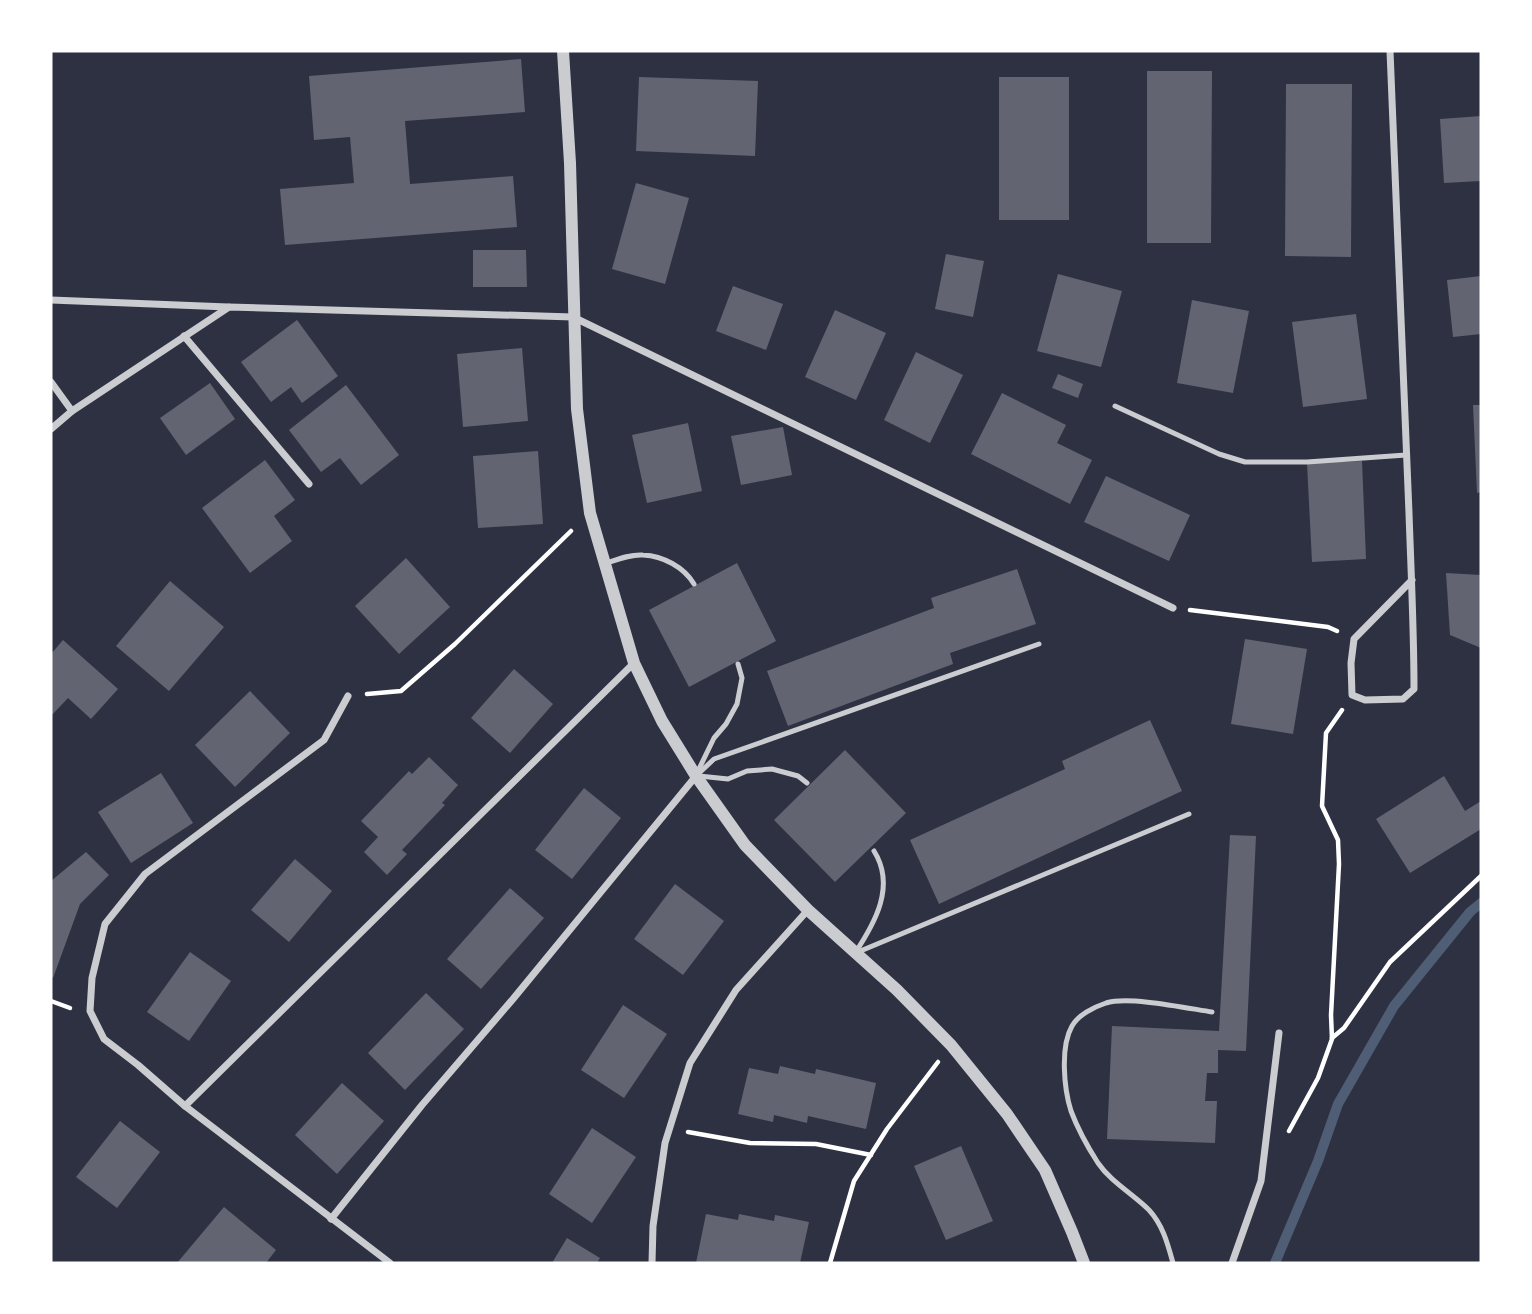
<svg xmlns="http://www.w3.org/2000/svg" width="1532" height="1314" font-family="Georgia,serif">
  <style>
    .lines { fill: none; stroke-linecap: round; stroke-linejoin: round }
    .stream { stroke: #4f5d75; stroke-width: 10 }
    .building { fill: #626471 }
    .path { stroke: #fff; stroke-width: 4.5 }
    .service { stroke: #caccd0; stroke-width: 5 }
    .minor { stroke: #caccd0; stroke-width: 7 }
    .tertiary { stroke: #caccd0; stroke-width: 12 }
  </style>
  <rect width="100%" height="100%" fill="#2d3142"/>
  <g class="lines">
    <path class="stream" d="M1275,1263L1318,1161L1338,1104L1394,1006L1470,912L1481,903"/>
  </g>
  <g class="building">
    <path d="M521,59L525,112L405,121L410,184L513,176L517,227L285,245L280,189L354,183L350,137L314,140L309,76Z"/>
    <path d="M1147,71H1212L1211,243H1147Z"/>
    <path d="M639,77L758,81L755,156L636,151Z"/>
    <rect x="999" y="77" width="70" height="143"/>
    <path d="M1286,84H1352L1351,257L1285,256Z"/>
    <path d="M1481,116V181L1444,183L1440,119Z"/>
    <path d="M636,183L689,198L665,284L612,269Z"/>
    <path d="M473,250H526L527,287H473Z"/>
    <path d="M946,254L984,261L973,317L935,309Z"/>
    <path d="M1058,274L1122,291L1101,367L1037,351Z"/>
    <path d="M1481,276V334L1453,337L1447,280Z"/>
    <path d="M733,286L783,304L766,350L716,331Z"/>
    <path d="M1192,300L1249,311L1233,393L1177,383Z"/>
    <path d="M835,310L886,333L856,400L805,377Z"/>
    <path d="M1356,314L1367,399L1303,407L1292,322Z"/>
    <path d="M297,320L338,376L302,403L291,387L271,402L241,362Z"/>
    <path d="M522,348L528,421L463,427L457,354Z"/>
    <path d="M916,352L963,375L930,443L884,420Z"/>
    <path d="M1058,374L1083,384L1078,398L1052,388Z"/>
    <path d="M210,383L235,419L186,455L160,418Z"/>
    <path d="M346,385L399,455L361,485L340,458L321,472L289,430Z"/>
    <path d="M1002,393L1066,425L1057,443L1092,460L1070,504L971,454Z"/>
    <path d="M1473,405H1481V492L1477,493Z"/>
    <path d="M688,423L702,491L647,503L632,435Z"/>
    <path d="M783,427L792,475L741,485L731,436Z"/>
    <path d="M538,451L543,524L478,528L473,456Z"/>
    <path d="M265,460L295,500L274,516L292,541L250,573L202,508Z"/>
    <path d="M1362,461L1366,559L1312,562L1307,463Z"/>
    <path d="M1106,476L1190,515L1169,561L1084,522Z"/>
    <path d="M406,558L450,607L399,654L355,606Z"/>
    <path d="M737,563L776,641L689,687L649,610Z"/>
    <path d="M1017,569L1036,624L950,653L953,664L788,726L767,671L934,608L931,598Z"/>
    <path d="M1446,573L1481,575V648L1450,635Z"/>
    <path d="M170,581L224,627L169,691L116,646Z"/>
    <path d="M1245,639L1307,649L1293,734L1231,724Z"/>
    <path d="M63,640L118,689L91,719L68,698L51,716V654Z"/>
    <path d="M514,669L553,704L510,753L471,718Z"/>
    <path d="M250,691L290,733L235,787L195,745Z"/>
    <path d="M1150,720L1182,791L939,904L910,840L1065,769L1062,761Z"/>
    <path d="M845,750L906,813L835,882L774,820Z"/>
    <path d="M429,757L458,785L442,803L445,805L402,850L407,854L387,875L364,852L378,837L361,821L409,771L412,774Z"/>
    <path d="M161,773L193,823L131,863L98,812Z"/>
    <path d="M1444,776L1465,811L1481,801V829L1410,873L1376,819Z"/>
    <path d="M584,788L621,818L572,879L535,850Z"/>
    <path d="M1230,835L1256,836L1246,1051L1218,1050V1073H1207L1205,1101H1217L1215,1143L1107,1139L1112,1026L1219,1031Z"/>
    <path d="M86,852L109,875L80,904L53,978L51,977V881Z"/>
    <path d="M295,859L332,891L289,942L251,910Z"/>
    <path d="M675,884L724,921L683,975L634,939Z"/>
    <path d="M510,888L544,918L481,989L447,959Z"/>
    <path d="M190,952L231,981L189,1041L147,1012Z"/>
    <path d="M426,993L464,1029L405,1090L368,1053Z"/>
    <path d="M623,1005L667,1034L624,1098L581,1070Z"/>
    <path d="M780,1066L815,1074L816,1069L876,1083L866,1129L808,1116L807,1123L774,1115L773,1122L738,1114L749,1068L778,1074Z"/>
    <path d="M342,1083L384,1121L337,1174L295,1135Z"/>
    <path d="M120,1121L160,1152L117,1208L76,1177Z"/>
    <path d="M592,1128L636,1157L592,1223L549,1194Z"/>
    <path d="M961,1146L993,1221L946,1240L914,1166Z"/>
    <path d="M224,1207L276,1250L266,1263H177Z"/>
    <path d="M706,1214L738,1220L739,1214L774,1221L775,1215L809,1222L800,1263H696Z"/>
    <path d="M567,1238L600,1258L597,1263H552Z"/>
  </g>
  <g class="lines">
    <g class="path">
      <path d="M1190,610L1328,627L1337,631"/>
      <path d="M367,694L401,691L455,644L571,531"/>
      <path d="M51,1001L70,1008"/>
      <path d="M1332,1038L1344,1028L1390,962L1481,876"/>
      <path d="M1289,1131L1318,1078L1332,1039L1331,1015L1339,864L1338,840L1322,806L1326,733L1342,710"/>
      <path d="M688,1132L750,1143L816,1144L871,1155"/>
      <path d="M830,1263L854,1181L887,1129L938,1062"/>
    </g>
    <g class="service">
      <path d="M1115,406L1219,454L1245,462H1307L1406,455"/>
      <path d="M604,564C616,560 630,554 643,555C663,556 684,567 694,584"/>
      <path d="M697,773L714,738L726,724L737,704L742,678L738,664"/>
      <path d="M696,776L714,759L1039,644"/>
      <path d="M699,776L728,779L747,771L772,769L798,776L807,783"/>
      <path d="M858,952L1189,814"/>
      <path d="M855,953C875,923 896,886 874,851"/>
      <path d="M1173,1263C1168,1245 1163,1225 1149,1210C1133,1194 1111,1182 1098,1163C1089,1149 1077,1127 1071,1111C1064,1089 1060,1047 1072,1026C1078,1015 1094,1007 1106,1003C1129,996 1186,1008 1212,1012"/>
    </g>
    <g class="minor">
      <path d="M1390,51L1409,513C1411,572 1414,630 1414,689L1403,699L1365,700L1352,695L1351,663L1354,639L1412,580"/>
      <path d="M51,300L228,307"/>
      <path d="M184,336L309,484"/>
      <path d="M51,382L72,411"/>
      <path d="M51,429L72,411L229,307L573,317L1173,608"/>
      <path d="M348,696L324,740L145,874L105,924L92,978L90,1011L104,1039L138,1065L185,1106L390,1263"/>
      <path d="M185,1106L634,663"/>
      <path d="M331,1219L422,1105L513,999L696,776"/>
      <path d="M652,1263L653,1226L665,1143L690,1063L736,990L808,910"/>
      <path d="M1232,1263L1261,1181L1279,1033"/>
    </g>
    <path class="tertiary" d="M563,51L570,163L577,409L590,513L634,663L662,721L696,776L745,845L808,910L897,990L951,1045L1007,1114L1045,1170L1072,1232L1084,1263"/>
  </g>
  <rect width="1532" height="1314" fill="none" stroke="#ffffff" stroke-width="105"/>
</svg>
